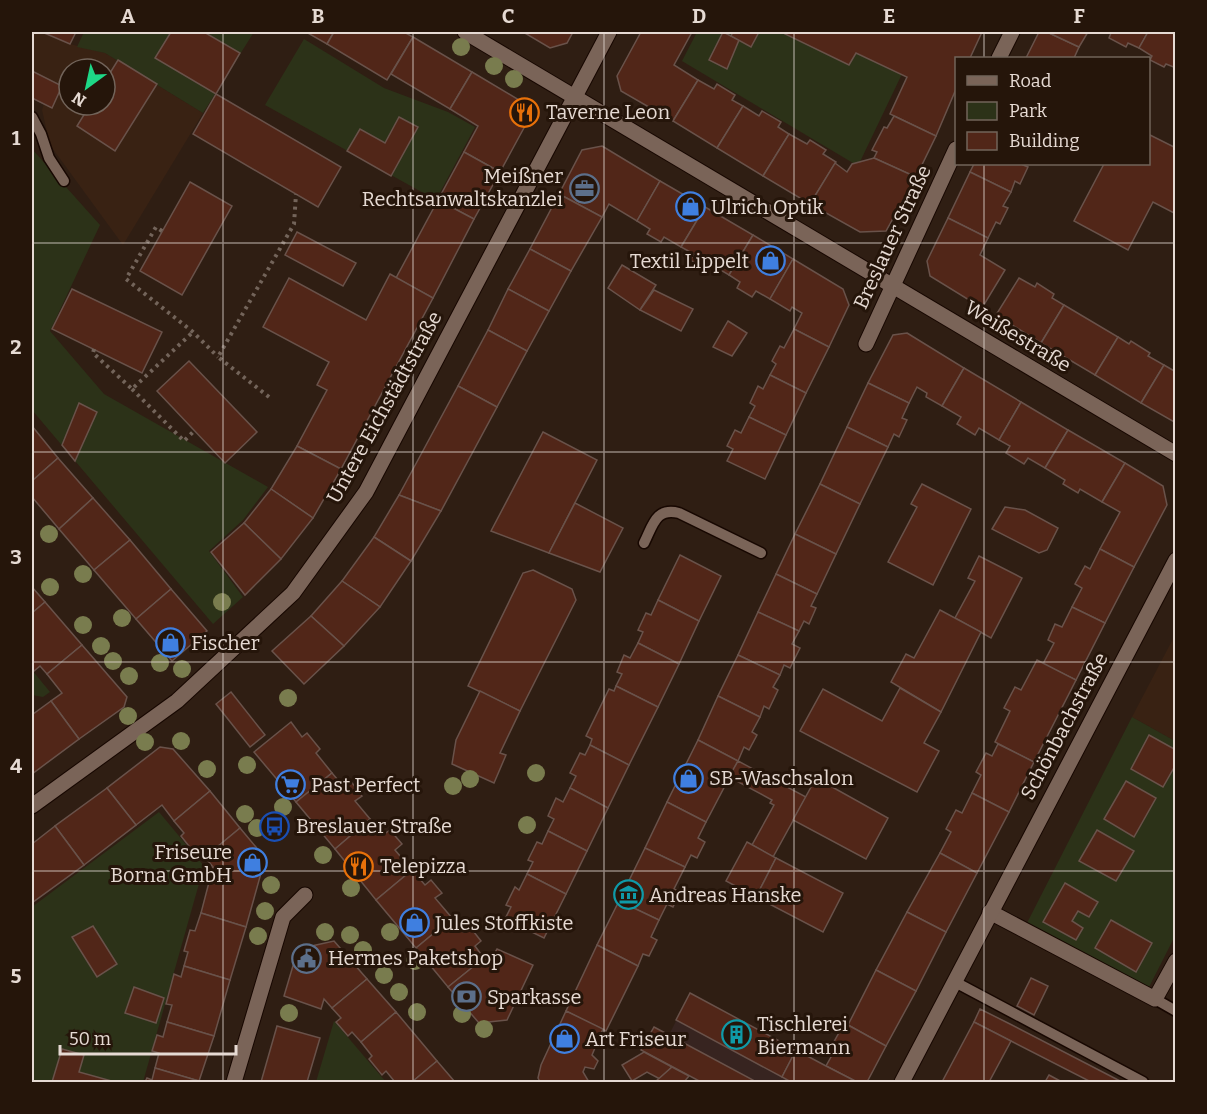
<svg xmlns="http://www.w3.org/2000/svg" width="1207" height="1114" font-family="Bitter,serif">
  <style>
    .commercial { fill: #372420 }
    .built { fill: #392213; fill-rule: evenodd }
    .green { fill: #2c3218 }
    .building { fill: #512618; stroke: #69524a; stroke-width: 1.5 }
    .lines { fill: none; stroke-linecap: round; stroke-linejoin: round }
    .service-casing { stroke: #170701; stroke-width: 13 }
    .minor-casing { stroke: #170701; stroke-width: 17 }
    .path { stroke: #73645a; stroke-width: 4; stroke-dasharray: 3 4.5; stroke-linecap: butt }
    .service { stroke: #7a6458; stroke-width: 10 }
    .minor { stroke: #7a6458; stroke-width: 15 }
    .tree { fill: #797c4e }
    .grid { fill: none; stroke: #e6dad3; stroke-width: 1.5; stroke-opacity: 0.55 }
    .labels { text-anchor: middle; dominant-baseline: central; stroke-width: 6; stroke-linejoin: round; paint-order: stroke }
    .poi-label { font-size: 20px; fill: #e6dad3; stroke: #25150a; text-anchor: start }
    .street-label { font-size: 20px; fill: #e6dad3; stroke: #25150a }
    .neatline { fill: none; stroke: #e6dad3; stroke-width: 2 }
    .grid-label { font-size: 20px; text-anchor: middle; font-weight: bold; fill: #e6dad3 }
  </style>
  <rect width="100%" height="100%" fill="#2f1e13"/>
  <path class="commercial" d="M690,993L857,1082H757L669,1035Z"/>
  <g class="built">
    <path d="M32,32H42L70,44L105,53L203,113L123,245L50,145L42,110L44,104L32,98ZM69,69H105V105H69Z"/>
    <path d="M1175,635V741L1132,717Z"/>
  </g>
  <g class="green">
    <path d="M84,32H254L203,113L105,53L77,47Z"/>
    <path d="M697,32H922L858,166L682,61Z"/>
    <path d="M304,39L384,88L448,112L475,127L436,200L265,105Z"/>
    <path d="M32,149L100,225L50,331L104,394L268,487L243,520L209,551L243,597L213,624L32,410Z"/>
    <path d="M32,670L50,692L43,697L32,695Z"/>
    <path d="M1132,717L1175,741V936L1148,989L1027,923Z"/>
    <path d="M159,812L204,866L143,1082H32V907Z"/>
    <path d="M334,1021L386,1082H316Z"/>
  </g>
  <g class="building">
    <path d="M42,32H76L70,44Z"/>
    <path d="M171,32H204L240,53L216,94L155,58Z"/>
    <path d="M306,32H334L327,44Z"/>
    <path d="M334,32H404L413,37L387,80L327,44Z"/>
    <path d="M523,32H573L567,43L550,48Z"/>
    <path d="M641,32H692L674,65L698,80L673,121L621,91L617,76Z"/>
    <path d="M723,32L739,40L727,69L709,60Z"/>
    <path d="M733,32H759L751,47L731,36Z"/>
    <path d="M786,32H982L970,58H956V89L936,136L890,114L907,77L856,53L849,65L785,34Z"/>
    <path d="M1039,32H1047L1079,47L1074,58H1026Z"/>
    <path d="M1047,32H1088L1079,47Z"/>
    <path d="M1108,32H1148L1139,48L1128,43L1126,47L1109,38L1111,33Z"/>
    <path d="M1148,32H1176V68L1166,64L1164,67L1150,60L1152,56L1139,48Z"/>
    <path d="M413,37L472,72L450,109L391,74Z"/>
    <path d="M118,60L157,84L115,151L77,126L90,105H105V81Z"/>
    <path d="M32,71L62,86L52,108L32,98Z"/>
    <path d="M472,72L529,106L531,115L500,172L464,152L478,126L450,109Z"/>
    <path d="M698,80L714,89L717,84L735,95L732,100L743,106L717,148L673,121Z"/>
    <path d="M216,94L341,167L318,207L193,134Z"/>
    <path d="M743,106L759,116L762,111L781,122L778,127L789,134L763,176L717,148Z"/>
    <path d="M894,116L936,136L916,177L874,158L877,152L872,150L884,127L887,128Z"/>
    <path d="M399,117L418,127L391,176L347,151L360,129L385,143Z"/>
    <path d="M789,134L807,144L810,140L826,150L823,154L836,162L810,204L763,176Z"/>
    <path d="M1148,134L1176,148V214L1153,202L1128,250L1074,221L1104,164H1148Z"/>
    <path d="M602,146L660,181L637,221L609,204L602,217L559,194L582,150Z"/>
    <path d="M464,152L500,172L474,219L438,200Z"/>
    <path d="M874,158L916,177L886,231L860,232L810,204L835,163L847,172L852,164Z"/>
    <path d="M974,164H1024L1023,165L1028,167L1020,184L1015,181L1011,192L970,172Z"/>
    <path d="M970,172L1011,192L1003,206L1008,208L1000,224L996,222L988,238L948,218Z"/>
    <path d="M660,181L705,207L681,247L664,237L661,242L647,234L650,229L637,221Z"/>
    <path d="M190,182L232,206L182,295L140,271Z"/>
    <path d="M559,194L602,217L571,271L530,249Z"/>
    <path d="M438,200L474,219L433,298L396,278Z"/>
    <path d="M705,207L753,235L729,275L709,263L706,269L690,260L694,254L681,247Z"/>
    <path d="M948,218L988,238L980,255L1005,270L982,308L930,276L927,261Z"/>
    <path d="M297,232L356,263L343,286L285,255Z"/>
    <path d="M753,235L793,259L770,299L756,291L752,297L737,288L740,282L729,275Z"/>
    <path d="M530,249L571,271L549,311L508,289Z"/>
    <path d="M793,259L843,289L849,305L829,347L794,329L802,313L792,307L790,311L770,299Z"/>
    <path d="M622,265L656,285L640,310L608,288Z"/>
    <path d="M390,274L433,298L341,469L297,446L327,390L317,385L329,362L263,327L289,278L366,320Z"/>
    <path d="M1019,278L1035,287L1037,283L1054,294L1052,298L1064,305L1041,343L996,315Z"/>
    <path d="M72,289L162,332L142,373L52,329Z"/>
    <path d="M508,289L549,311L527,351L488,330Z"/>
    <path d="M654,290L693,309L681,331L640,310Z"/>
    <path d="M1064,305L1118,337L1095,375L1041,343Z"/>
    <path d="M728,321L747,333L732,356L713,347Z"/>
    <path d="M794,329L829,347L806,393L770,375L776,364L772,361L780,346L784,348Z"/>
    <path d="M488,330L527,351L497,407L458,386Z"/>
    <path d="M907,333L964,368L942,406L926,397L927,393L917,387L909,403L868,383L893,335Z"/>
    <path d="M1118,337L1129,344L1131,341L1150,353L1148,356L1164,365L1141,403L1095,375Z"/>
    <path d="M189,361L257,432L225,463L157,391Z"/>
    <path d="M1164,365L1176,372V423L1141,403Z"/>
    <path d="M964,368L1021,402L999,440L979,428L975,435L957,424L961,417L942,406Z"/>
    <path d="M770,375L806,393L786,435L749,417L755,406L750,403L758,386L763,389Z"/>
    <path d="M868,383L909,403L902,418L907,420L899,437L894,434L888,447L847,427Z"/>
    <path d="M458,386L497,407L441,511L399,495Z"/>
    <path d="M1021,402L1068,430L1045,468L1028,458L1024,464L1006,453L1010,446L999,440Z"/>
    <path d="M79,403L97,412L75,461L62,445Z"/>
    <path d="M749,417L786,435L765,479L727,461L733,449L727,446L735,430L741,433Z"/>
    <path d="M32,426L58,458L32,481Z"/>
    <path d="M847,427L888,447L860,504L820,484Z"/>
    <path d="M1068,430L1125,463L1102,502L1080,489L1078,493L1063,484L1065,480L1045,468Z"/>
    <path d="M543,432L597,460L549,553L491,531Z"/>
    <path d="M297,446L341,469L313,518L271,489Z"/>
    <path d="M58,458L93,498L59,529L32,497V481Z"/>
    <path d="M1125,463L1163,486L1167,505L1134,567L1100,549L1120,512L1102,502Z"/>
    <path d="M820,484L860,504L836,554L795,534Z"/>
    <path d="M922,484L971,509L933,585L888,562L917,507L911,504Z"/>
    <path d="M271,489L313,518L281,559L244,523Z"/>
    <path d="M399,495L441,511L411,561L374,537Z"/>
    <path d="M93,498L130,540L94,570L59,529Z"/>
    <path d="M575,503L623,528L600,572L549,553Z"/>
    <path d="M1005,507L1025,510L1058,528L1047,550L1039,553L992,529Z"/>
    <path d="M244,523L281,559L245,595L211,552Z"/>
    <path d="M795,534L836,554L817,594L776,574Z"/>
    <path d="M374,537L411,561L380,607L342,581Z"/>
    <path d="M130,540L171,589L136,619L94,570Z"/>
    <path d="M1100,549L1134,567L1105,623L1072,607L1082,588L1075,584L1085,566L1090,569Z"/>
    <path d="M680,555L721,576L699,621L658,600Z"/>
    <path d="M979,556L1022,578L991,638L955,618L975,581L968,578Z"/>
    <path d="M533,570L572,589L576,600L520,711L468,686L523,573Z"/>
    <path d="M776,574L817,594L811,606L816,608L809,624L804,621L799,631L758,612Z"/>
    <path d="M342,581L380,607L344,646L311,616Z"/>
    <path d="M32,587L45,602L32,613Z"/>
    <path d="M171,589L207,631L172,661L136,619Z"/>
    <path d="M658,600L699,621L679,664L638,643L643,632L638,630L646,613L651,615Z"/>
    <path d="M45,602L82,645L47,674L40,666L34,671L32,669V613Z"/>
    <path d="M1072,607L1105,623L1076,680L1043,664L1054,643L1048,640L1055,624L1062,627Z"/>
    <path d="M940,610L981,632L941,712L891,682L906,654L914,658Z"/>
    <path d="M758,612L799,631L792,644L800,648L790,668L784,665L780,675L738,655Z"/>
    <path d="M311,616L344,646L304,684L272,651Z"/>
    <path d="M638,643L679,664L658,707L616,686L622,674L617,672L624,655L630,658Z"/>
    <path d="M82,645L127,697L124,707L79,739L51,701L62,693L47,674Z"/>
    <path d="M738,655L780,675L773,687L778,690L769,709L764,706L760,717L718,696Z"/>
    <path d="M1037,660L1076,680L1034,762L995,742L1010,711L1004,708L1015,687L1021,690Z"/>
    <path d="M616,686L658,707L629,765L590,745L592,739L586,736L609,689L614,691Z"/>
    <path d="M900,688L941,712L924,743L939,751L917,792L800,731L823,689L882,721Z"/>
    <path d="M480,691L520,711L500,753L506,755L494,783L452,764L456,740Z"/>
    <path d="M231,692L265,735L250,747L216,704Z"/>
    <path d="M718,696L760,717L752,732L757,735L749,750L744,747L738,761L698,740Z"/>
    <path d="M51,701L79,739L32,774V711L33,714Z"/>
    <path d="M291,722L302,737L307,733L320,749L316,753L332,773L296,802L254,752Z"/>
    <path d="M1149,735L1176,750V764L1163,787L1131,769Z"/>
    <path d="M698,740L738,761L706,822L667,802Z"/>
    <path d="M998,744L1034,762L1009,812L972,793L981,775L976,772L986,753L992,756Z"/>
    <path d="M590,745L629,765L608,808L570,788L576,776L570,773L580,753L585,755Z"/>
    <path d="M160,747L173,749L210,791L174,821L162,805L136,825L107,788Z"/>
    <path d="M738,761L806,797L773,857L752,845L774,805L770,803L772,800L729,777Z"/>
    <path d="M332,773L343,786L350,780L362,796L355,801L370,819L335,849L296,802Z"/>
    <path d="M816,778L888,818L866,859L793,820Z"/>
    <path d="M1126,781L1156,798L1134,837L1104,819Z"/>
    <path d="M107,788L136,825L84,865L55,826Z"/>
    <path d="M570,788L608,808L587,851L548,831L554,819L548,816L556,798L563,802Z"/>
    <path d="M210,791L240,828L205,857L196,847L192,850L181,836L184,833L174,821Z"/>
    <path d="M972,793L1009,812L977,873L940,853L951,832L946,829L956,810L962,813Z"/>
    <path d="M667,802L706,822L698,838L705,842L697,858L691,855L685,867L645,848Z"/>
    <path d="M370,819L383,835L390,830L402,844L395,850L412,870L376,900L335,849Z"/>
    <path d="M55,826L84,865L33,902L32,900V844Z"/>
    <path d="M240,828L261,853L263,866L246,927L201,913L213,867L205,857Z"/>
    <path d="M1097,830L1134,851L1116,881L1079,861Z"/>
    <path d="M548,831L587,851L566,894L527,874L533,862L528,860L537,842L542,844Z"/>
    <path d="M747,842L776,858L756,897L726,881Z"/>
    <path d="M645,848L685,867L674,889L680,892L673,907L667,904L659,920L619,901Z"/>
    <path d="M940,853L977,873L946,932L907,912Z"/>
    <path d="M776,858L843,893L823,932L756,897Z"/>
    <path d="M412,870L425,885L431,880L442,893L435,898L452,918L416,948L376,900Z"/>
    <path d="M527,874L566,894L544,938L505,919L511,907L506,905L515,887L519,890Z"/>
    <path d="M1065,883L1098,902L1089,917L1078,911L1072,921L1083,928L1076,940L1043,922Z"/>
    <path d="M619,901L659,920L651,937L657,940L649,956L643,954L638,966L597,945Z"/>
    <path d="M907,912L946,932L916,991L876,970Z"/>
    <path d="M201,913L246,927L230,980L184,966L188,952L184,951L190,930L195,931Z"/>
    <path d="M452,918L463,932L470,927L481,941L475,946L484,958L448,987L416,948Z"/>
    <path d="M1111,920L1152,943L1136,972L1095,948Z"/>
    <path d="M93,926L117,964L97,977L72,937Z"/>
    <path d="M334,941L367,979L332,1008L324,999L321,1009L284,996L298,949Z"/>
    <path d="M597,945L638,966L606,1031L566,1011Z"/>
    <path d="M497,949L533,965L507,1020L479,1023L448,987L484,958L489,963Z"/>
    <path d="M184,966L230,980L214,1036L167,1022L172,1005L166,1004L174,974L181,977Z"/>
    <path d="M876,970L916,991L886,1046L848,1025Z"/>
    <path d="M1031,978L1048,986L1034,1015L1017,1006Z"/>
    <path d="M367,979L396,1012L361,1042L352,1032L348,1036L336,1022L341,1018L332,1008Z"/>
    <path d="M134,987L164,998L156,1023L125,1013Z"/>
    <path d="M690,993L796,1050L782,1077L676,1020Z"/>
    <path d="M980,1009L1010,1024L1122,1082H1091L1011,1041L974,1022Z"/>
    <path d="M566,1011L603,1029L592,1055L598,1061L594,1069L585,1067L583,1072L589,1082H540L538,1078L541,1065Z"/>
    <path d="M396,1012L437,1061L412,1082H395L386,1071L382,1075L369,1059L372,1056L361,1042Z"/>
    <path d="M167,1022L214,1036L199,1081L155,1068L159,1053L152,1051L157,1035L163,1037Z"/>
    <path d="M974,1022L1011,1041L989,1082H942Z"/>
    <path d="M848,1025L886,1046L867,1082H857L826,1066L831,1057L827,1054L840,1031L844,1033Z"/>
    <path d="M277,1026L320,1038L307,1082H261Z"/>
    <path d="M654,1027L753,1080L752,1082H701L641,1050Z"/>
    <path d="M62,1049L84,1055L79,1072L115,1082H52Z"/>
    <path d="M796,1050L826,1066L857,1082H791L782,1077Z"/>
    <path d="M644,1052L672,1067L660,1079L647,1072L632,1081L622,1065Z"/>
    <path d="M437,1061L455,1082H412Z"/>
    <path d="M672,1067L689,1076L684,1082H655Z"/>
    <path d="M155,1068L199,1081V1082H145L147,1078L152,1080Z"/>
    <path d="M1049,1075L1062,1082H1045Z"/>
  </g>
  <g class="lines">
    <defs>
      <g id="service">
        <path d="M32,117L41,134L49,158L64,181"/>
        <path d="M644,543C653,525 656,507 679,513L761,553"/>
        <path d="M955,982L1143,1082"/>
        <path d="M1155,999L1176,1011"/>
      </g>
      <g id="minor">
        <path d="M465,32L1176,454"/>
        <path d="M999,58L1012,32"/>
        <path d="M866,344L956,149"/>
        <path d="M32,806L177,701L293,593L366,492L609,32"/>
        <path d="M990,912L1155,999L1176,961"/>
        <path d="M234,1082L283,917L305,895"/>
        <path d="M902,1082L1176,560"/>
      </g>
    </defs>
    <use href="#service" class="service-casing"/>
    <use href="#minor" class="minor-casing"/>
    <g class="path">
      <path d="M162,231L156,227L126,279L193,332L218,357"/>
      <path d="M94,349L93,353L132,389L193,332"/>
      <path d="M132,389L184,441L195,430"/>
      <path d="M269,397L218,357L294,224L296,194"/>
    </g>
    <use href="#service" class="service"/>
    <use href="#minor" class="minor"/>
  </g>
  <g class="tree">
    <circle cx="461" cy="47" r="9"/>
    <circle cx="494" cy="66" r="9"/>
    <circle cx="514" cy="79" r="9"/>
    <circle cx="49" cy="534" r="9"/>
    <circle cx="83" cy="574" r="9"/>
    <circle cx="50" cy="587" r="9"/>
    <circle cx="222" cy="602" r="9"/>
    <circle cx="122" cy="618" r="9"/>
    <circle cx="83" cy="625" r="9"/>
    <circle cx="101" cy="646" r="9"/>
    <circle cx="113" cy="661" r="9"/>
    <circle cx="160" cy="663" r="9"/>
    <circle cx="182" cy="669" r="9"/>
    <circle cx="129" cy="676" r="9"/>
    <circle cx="288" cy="698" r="9"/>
    <circle cx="128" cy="716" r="9"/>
    <circle cx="181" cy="741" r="9"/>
    <circle cx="145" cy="742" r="9"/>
    <circle cx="247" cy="765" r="9"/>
    <circle cx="207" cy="769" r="9"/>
    <circle cx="536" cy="773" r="9"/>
    <circle cx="470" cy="779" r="9"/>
    <circle cx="453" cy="786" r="9"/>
    <circle cx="283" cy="807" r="9"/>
    <circle cx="245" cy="814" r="9"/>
    <circle cx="527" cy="825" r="9"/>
    <circle cx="257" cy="828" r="9"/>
    <circle cx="323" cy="855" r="9"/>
    <circle cx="271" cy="885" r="9"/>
    <circle cx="351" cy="888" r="9"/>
    <circle cx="265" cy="911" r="9"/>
    <circle cx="325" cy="932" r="9"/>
    <circle cx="390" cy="932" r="9"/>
    <circle cx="350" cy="935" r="9"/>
    <circle cx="258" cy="936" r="9"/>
    <circle cx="363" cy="950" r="9"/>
    <circle cx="415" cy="961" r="9"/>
    <circle cx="384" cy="975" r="9"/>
    <circle cx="399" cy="992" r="9"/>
    <circle cx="417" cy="1012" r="9"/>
    <circle cx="289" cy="1013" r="9"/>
    <circle cx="462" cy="1014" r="9"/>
    <circle cx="484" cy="1029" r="9"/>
  </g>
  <path class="grid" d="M223,32V1082M413,32V1082M604,32V1082M794,32V1082M984,32V58M984,164V1082M32,243H1176M32,452H1176M32,662H1176M32,871H1176"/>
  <defs>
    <symbol id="restaurant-ring" viewBox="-11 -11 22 22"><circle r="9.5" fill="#25150a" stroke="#e8710a" stroke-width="1.5"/><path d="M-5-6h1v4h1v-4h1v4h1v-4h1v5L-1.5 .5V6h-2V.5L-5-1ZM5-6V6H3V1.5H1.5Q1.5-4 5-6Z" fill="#e8710a"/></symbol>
    <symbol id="office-ring" viewBox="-11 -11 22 22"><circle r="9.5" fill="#25150a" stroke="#5c6f8a" stroke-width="1.5"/><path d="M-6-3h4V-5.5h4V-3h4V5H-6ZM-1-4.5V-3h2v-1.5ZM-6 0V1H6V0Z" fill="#5c6f8a"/></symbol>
    <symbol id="shop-ring" viewBox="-11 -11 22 22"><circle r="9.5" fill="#25150a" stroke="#3f7fe0" stroke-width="1.5"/><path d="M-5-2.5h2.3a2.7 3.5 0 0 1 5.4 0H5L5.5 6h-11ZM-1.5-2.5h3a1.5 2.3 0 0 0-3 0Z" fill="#3f7fe0"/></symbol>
    <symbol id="supermarket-ring" viewBox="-11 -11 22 22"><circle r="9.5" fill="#25150a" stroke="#3f7fe0" stroke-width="1.5"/><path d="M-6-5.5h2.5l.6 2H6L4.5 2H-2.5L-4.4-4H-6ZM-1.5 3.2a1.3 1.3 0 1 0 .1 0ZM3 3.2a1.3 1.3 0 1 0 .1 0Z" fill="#3f7fe0"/></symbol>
    <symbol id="bus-ring" viewBox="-11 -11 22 22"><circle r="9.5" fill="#25150a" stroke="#1a4fb4" stroke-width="1.5"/><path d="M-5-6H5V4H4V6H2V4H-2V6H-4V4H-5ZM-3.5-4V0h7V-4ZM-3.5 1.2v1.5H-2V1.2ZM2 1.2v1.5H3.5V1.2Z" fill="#1a4fb4"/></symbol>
    <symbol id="museum-ring" viewBox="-11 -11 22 22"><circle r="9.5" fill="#25150a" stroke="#0f9aa8" stroke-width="1.5"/><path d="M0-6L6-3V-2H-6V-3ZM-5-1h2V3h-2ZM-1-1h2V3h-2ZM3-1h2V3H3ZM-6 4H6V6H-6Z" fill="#0f9aa8"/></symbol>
    <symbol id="civic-ring" viewBox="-11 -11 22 22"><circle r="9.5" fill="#25150a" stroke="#5c6f8a" stroke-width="1.5"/><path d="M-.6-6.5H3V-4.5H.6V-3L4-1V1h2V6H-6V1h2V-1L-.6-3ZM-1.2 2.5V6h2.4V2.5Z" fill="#5c6f8a"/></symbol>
    <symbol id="bank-ring" viewBox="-11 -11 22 22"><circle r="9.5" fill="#25150a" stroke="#5c6f8a" stroke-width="1.5"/><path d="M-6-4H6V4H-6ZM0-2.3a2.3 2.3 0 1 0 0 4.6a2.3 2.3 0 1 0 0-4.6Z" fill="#5c6f8a"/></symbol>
    <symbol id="building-ring" viewBox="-11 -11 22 22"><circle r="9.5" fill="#25150a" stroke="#0f9aa8" stroke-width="1.5"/><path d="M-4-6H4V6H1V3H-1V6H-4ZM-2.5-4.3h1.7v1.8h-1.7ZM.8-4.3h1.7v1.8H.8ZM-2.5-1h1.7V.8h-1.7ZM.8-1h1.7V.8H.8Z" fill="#0f9aa8"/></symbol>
  </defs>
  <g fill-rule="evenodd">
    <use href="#restaurant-ring" x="508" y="96" width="33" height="33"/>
    <use href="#office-ring" x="568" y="172" width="33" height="33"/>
    <use href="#shop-ring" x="674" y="190" width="33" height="33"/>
    <use href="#shop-ring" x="754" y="244" width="33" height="33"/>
    <use href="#shop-ring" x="154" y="626" width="33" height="33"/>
    <use href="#shop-ring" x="672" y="762" width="33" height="33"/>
    <use href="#supermarket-ring" x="274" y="768" width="33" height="33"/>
    <use href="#bus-ring" x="258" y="810" width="33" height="33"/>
    <use href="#shop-ring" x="236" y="846" width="33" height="33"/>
    <use href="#restaurant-ring" x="342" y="850" width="33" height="33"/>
    <use href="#museum-ring" x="612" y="878" width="33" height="33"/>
    <use href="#shop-ring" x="398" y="906" width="33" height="33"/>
    <use href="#civic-ring" x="290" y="942" width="33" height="33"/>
    <use href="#bank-ring" x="450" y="980" width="33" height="33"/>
    <use href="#building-ring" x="720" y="1018" width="33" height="33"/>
    <use href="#shop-ring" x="548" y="1022" width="33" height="33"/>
  </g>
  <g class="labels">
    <g class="poi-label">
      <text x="546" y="112">Taverne Leon</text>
      <text x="563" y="176" text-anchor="end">Meißner<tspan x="563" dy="23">Rechtsanwaltskanzlei</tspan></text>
      <text x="711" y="207">Ulrich Optik</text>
      <text x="749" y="261" text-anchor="end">Textil Lippelt</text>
      <text x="191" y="643">Fischer</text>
      <text x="709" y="778">SB-Waschsalon</text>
      <text x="311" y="785">Past Perfect</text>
      <text x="296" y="826">Breslauer Straße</text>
      <text x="232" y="852" text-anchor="end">Friseure<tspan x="232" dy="23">Borna GmbH</tspan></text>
      <text x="380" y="866">Telepizza</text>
      <text x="649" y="895">Andreas Hanske</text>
      <text x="435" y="923">Jules Stoffkiste</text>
      <text x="328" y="958">Hermes Paketshop</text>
      <text x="487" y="997">Sparkasse</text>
      <text x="757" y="1024">Tischlerei<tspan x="757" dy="23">Biermann</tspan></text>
      <text x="585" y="1039">Art Friseur</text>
    </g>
    <g class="street-label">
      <text transform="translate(892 237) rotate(-65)">Breslauer Straße</text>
      <text transform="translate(1018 336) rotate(31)">Weißestraße</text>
      <text transform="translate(384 407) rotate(-61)">Untere Eichstädtstraße</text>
      <text transform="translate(1064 726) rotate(-62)">Schönbachstraße</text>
    </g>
  </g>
  <rect width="1207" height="1114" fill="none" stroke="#25150a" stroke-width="66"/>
  <rect x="955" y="57" width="195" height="108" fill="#25150a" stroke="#72645a" stroke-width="1.5"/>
  <rect x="967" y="76" width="30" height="9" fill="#7a6458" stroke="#72645a" stroke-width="1.5"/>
  <text x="1009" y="87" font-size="18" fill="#e6dad3">Road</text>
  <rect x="967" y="102" width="30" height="18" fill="#2c3218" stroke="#72645a" stroke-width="1.5"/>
  <text x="1009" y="117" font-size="18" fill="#e6dad3">Park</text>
  <rect x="967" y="132" width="30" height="18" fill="#512618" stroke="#72645a" stroke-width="1.5"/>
  <text x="1009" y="147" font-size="18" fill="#e6dad3">Building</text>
  <g transform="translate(87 87) rotate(213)"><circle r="28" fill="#25150a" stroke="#72645a" stroke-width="1.5"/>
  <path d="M0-4.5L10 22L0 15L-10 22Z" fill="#1ed887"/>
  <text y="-9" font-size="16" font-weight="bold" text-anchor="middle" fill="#e6dad3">N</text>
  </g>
  <path d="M60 1045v9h176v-9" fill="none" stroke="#e6dad3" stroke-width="3"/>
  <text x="69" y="1045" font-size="18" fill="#e6dad3" stroke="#25150a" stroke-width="4.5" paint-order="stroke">50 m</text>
  <rect x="33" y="33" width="1141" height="1048" class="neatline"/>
  <g class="grid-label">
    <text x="128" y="23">A</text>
    <text x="318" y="23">B</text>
    <text x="508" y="23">C</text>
    <text x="699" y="23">D</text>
    <text x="889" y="23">E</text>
    <text x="1079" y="23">F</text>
    <text x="16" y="145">1</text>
    <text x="16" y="354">2</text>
    <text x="16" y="564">3</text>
    <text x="16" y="773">4</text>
    <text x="16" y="983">5</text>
  </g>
</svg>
